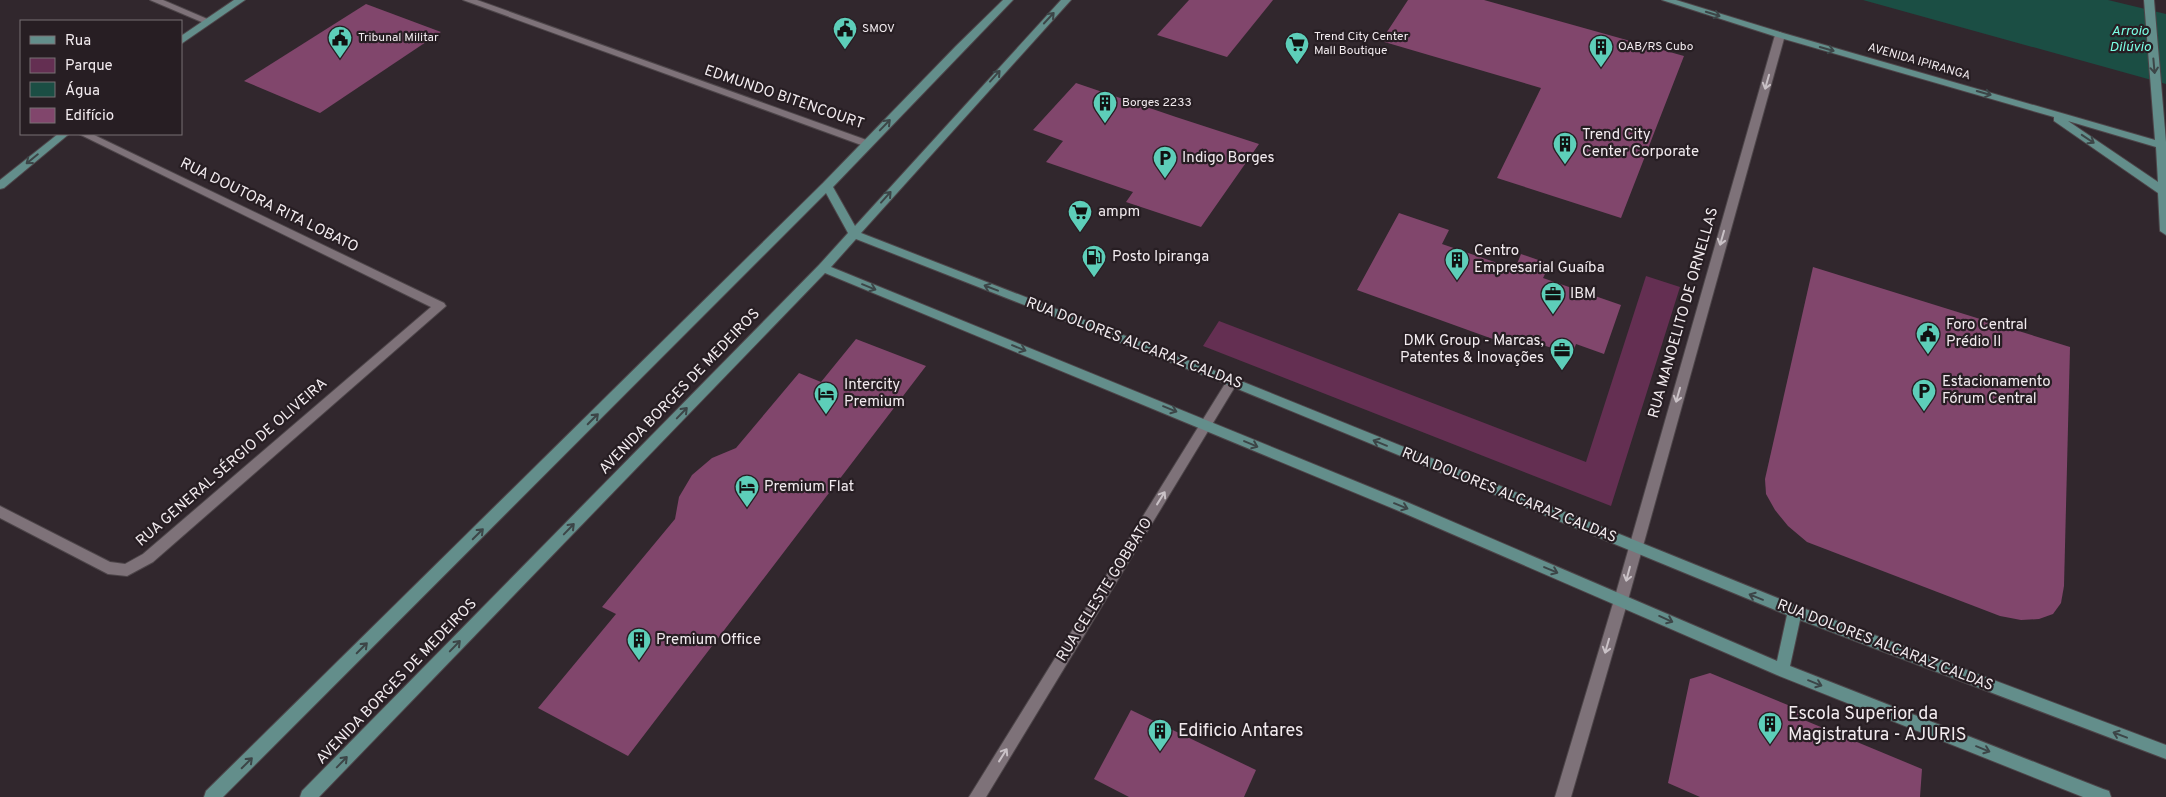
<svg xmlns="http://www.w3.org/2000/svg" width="2166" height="797" font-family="Overpass,sans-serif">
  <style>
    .green { fill: #642f52 }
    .water { fill: #1b4e44 }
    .building { fill: #81466c }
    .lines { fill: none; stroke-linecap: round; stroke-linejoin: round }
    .street-casing { stroke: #4d4549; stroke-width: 2 }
    .secondary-casing { stroke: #4d4549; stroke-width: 2 }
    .street { fill: #7e7279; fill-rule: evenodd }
    .secondary { fill: #638e8b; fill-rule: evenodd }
    .oneway { stroke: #3c4547 }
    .oneway2 { stroke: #c9c1c6 }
    .labels { text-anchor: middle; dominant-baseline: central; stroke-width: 4.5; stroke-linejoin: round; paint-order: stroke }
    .far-poi-label { font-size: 12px; fill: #f2ebef; stroke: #271e23; text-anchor: start }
    .far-street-label { font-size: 12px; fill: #f2ebef; stroke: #271e23 }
    .far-water-label { font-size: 14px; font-style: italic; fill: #7affe5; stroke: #271e23 }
    .street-label { font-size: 15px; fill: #f2ebef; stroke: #271e23 }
    .poi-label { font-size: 15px; fill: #f2ebef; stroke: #271e23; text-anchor: start }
    .near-poi-label { font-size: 18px; fill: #f2ebef; stroke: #271e23; text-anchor: start }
  </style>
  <rect width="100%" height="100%" fill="#31272d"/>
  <path class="green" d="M1646,276L1680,287L1611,506L1203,346L1219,321L1586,462Z"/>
  <path class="water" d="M1863,0H2108L2166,14V84Z"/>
  <g class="building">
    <path d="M1189,0H1273L1227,57L1157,35Z"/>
    <path d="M1408,0H1484L1684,56L1621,218L1497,178L1541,88L1381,41Z"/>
    <path d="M366,4L441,32L320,113L244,81Z"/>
    <path d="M1076,83L1176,117L1259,144L1201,227L1126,202L1133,192L1046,162L1063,141L1033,130Z"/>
    <path d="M1399,213L1449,230L1442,244L1515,269L1521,254L1550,264L1543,278L1621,305L1604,354L1576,344L1572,355L1520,337L1515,347L1357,290Z"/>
    <path d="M1813,267L2070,347L2064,586L2061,603L2053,614L2039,619L2021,620L2000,616L1807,542L1788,526L1775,510L1766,494L1765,479Z"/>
    <path d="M856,339L926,366L628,756L538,708L616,614L602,607L675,519L679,497L692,475L712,458L736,448L799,373L821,382Z"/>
    <path d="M1710,673L1805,712L1804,720L1922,769L1920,797H1700L1668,783L1690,679Z"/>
    <path d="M1131,710L1256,770L1244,797H1129L1094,779Z"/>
  </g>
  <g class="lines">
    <defs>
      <g id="street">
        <path d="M150,0H163L212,21L210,23H204Z"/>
        <path d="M463,0H477L872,142L873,144L868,147L864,146Z"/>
        <path d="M1780,32L1785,35L1628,600L1571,797H1555L1614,600L1775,35Z"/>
        <path d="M79,134H92L444,303L446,306L153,562L127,576L108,574L0,518V506L110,562L125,564L143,554L431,307Z"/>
        <path d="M1232,377L1236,379L1238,382L1236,385L986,797H969L1228,379Z"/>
      </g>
      <g id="secondary">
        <path d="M234,0H245L181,44V36Z"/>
        <path d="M1003,0H1013L833,187L855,226L1061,0H1071L861,233L1236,379L1800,607L2166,745V759L1800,620L1790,666L2103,789L2109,791L2111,797H2083L1777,675L1399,511L825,273L319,797H300L302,791L819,265L848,233L826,193L223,797H204L206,791L823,183L956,46ZM856,239L1228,385L1787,615L1777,661L1409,503L831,267Z"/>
        <path d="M1662,0H1676L1783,33L2155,140L2144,0H2154L2166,142V235L2160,231L2158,193L2054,121V117L1777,37ZM2068,121L2156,147L2158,182Z"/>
        <path d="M58,134H69L4,188L0,189V180Z"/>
      </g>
    </defs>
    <use href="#street" class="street-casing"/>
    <use href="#secondary" class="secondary-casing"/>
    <use href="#street" class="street"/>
    <use href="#secondary" class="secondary"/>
  </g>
  <defs><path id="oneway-shaft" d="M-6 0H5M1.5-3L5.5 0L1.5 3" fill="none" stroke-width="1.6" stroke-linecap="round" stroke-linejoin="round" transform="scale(1.25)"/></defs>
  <g class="oneway">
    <use href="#oneway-shaft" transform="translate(1713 14) rotate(17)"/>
    <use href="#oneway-shaft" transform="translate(1049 18) rotate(-47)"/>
    <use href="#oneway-shaft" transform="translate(1827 49) rotate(16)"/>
    <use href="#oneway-shaft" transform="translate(2154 66) rotate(85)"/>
    <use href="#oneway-shaft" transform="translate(995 76) rotate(-48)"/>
    <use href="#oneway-shaft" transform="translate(1984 93) rotate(16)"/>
    <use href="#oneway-shaft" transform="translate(885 125) rotate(-46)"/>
    <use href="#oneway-shaft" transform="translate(2088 139) rotate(34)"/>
    <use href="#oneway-shaft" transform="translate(32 159) rotate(141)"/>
    <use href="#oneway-shaft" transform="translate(886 197) rotate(-48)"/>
    <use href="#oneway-shaft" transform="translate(869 287) rotate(22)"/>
    <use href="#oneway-shaft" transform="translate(991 288) rotate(-159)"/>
    <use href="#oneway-shaft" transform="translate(1019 348) rotate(22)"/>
    <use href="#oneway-shaft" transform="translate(1170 409) rotate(22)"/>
    <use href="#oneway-shaft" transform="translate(682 413) rotate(-46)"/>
    <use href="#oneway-shaft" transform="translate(593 419) rotate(-45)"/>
    <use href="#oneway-shaft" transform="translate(1380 443) rotate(-158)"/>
    <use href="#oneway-shaft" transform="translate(1251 444) rotate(23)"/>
    <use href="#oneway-shaft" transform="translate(1401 506) rotate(22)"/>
    <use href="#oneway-shaft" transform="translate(569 529) rotate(-46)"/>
    <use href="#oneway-shaft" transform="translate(478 534) rotate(-45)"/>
    <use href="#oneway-shaft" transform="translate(1551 570) rotate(23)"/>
    <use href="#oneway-shaft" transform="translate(1756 597) rotate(-158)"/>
    <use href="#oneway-shaft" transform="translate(1666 619) rotate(24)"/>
    <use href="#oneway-shaft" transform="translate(455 646) rotate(-46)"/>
    <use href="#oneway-shaft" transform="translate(362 648) rotate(-45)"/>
    <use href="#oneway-shaft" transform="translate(1815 683) rotate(22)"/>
    <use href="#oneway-shaft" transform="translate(2120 735) rotate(-159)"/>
    <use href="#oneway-shaft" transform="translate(1983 749) rotate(22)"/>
    <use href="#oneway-shaft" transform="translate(342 762) rotate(-46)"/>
    <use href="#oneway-shaft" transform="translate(247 763) rotate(-45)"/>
  </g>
  <g class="oneway2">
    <use href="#oneway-shaft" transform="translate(1767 82) rotate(106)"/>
    <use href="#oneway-shaft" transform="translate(1722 238) rotate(106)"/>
    <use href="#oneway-shaft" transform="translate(1678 395) rotate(106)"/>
    <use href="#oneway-shaft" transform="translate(1161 498) rotate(-58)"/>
    <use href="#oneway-shaft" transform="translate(1628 574) rotate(105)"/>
    <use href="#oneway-shaft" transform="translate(1607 646) rotate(106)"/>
    <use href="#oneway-shaft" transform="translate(1003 755) rotate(-58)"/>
  </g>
  <defs>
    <symbol id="civic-pin" viewBox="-11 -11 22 30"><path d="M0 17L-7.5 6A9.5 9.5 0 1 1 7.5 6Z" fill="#5dceb9" stroke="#271e23"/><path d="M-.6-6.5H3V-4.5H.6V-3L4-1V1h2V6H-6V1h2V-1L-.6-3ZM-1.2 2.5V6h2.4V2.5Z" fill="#111"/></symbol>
    <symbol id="supermarket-pin" viewBox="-11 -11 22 30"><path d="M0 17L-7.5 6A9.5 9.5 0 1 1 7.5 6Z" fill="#5dceb9" stroke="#271e23"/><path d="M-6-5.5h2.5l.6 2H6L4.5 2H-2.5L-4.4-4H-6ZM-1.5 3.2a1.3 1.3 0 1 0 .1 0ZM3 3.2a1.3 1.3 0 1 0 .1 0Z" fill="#111"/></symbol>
    <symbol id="building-pin" viewBox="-11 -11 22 30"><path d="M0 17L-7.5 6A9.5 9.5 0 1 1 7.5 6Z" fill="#5dceb9" stroke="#271e23"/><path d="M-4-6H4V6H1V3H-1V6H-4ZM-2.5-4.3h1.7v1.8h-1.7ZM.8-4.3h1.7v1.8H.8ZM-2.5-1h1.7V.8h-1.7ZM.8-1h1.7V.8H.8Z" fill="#111"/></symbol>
    <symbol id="parking-pin" viewBox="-11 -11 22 30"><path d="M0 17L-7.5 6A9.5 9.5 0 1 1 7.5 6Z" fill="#5dceb9" stroke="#271e23"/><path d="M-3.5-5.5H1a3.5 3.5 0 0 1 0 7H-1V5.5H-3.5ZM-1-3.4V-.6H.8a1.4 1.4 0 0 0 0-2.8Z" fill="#111"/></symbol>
    <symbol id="fuel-pin" viewBox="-11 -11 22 30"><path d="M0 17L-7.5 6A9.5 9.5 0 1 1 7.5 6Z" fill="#5dceb9" stroke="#271e23"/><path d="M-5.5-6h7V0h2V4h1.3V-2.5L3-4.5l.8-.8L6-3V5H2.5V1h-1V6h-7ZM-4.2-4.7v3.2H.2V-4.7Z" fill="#111"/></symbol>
    <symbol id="office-pin" viewBox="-11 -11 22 30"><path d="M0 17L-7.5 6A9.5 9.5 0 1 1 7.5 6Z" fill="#5dceb9" stroke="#271e23"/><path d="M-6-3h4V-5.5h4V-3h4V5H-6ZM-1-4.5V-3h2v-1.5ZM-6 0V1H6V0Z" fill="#111"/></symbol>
    <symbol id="hotel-pin" viewBox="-11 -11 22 30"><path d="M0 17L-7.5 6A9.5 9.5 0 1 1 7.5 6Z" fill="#5dceb9" stroke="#271e23"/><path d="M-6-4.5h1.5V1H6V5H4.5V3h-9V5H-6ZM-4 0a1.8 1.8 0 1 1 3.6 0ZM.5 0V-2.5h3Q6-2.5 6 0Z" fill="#111"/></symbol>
  </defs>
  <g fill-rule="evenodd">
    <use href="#civic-pin" x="831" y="15" width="28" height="38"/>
    <use href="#civic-pin" x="326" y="24" width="28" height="38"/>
    <use href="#supermarket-pin" x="1283" y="30" width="28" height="38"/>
    <use href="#building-pin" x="1587" y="33" width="28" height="38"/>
    <use href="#building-pin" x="1091" y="89" width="28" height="38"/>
    <use href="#building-pin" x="1551" y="130" width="28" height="38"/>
    <use href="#parking-pin" x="1151" y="144" width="28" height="38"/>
    <use href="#supermarket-pin" x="1066" y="198" width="28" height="38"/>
    <use href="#fuel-pin" x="1080" y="243" width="28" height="38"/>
    <use href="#building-pin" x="1443" y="246" width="28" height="38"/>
    <use href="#office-pin" x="1539" y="280" width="28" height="38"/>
    <use href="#civic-pin" x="1914" y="320" width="28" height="38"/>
    <use href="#office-pin" x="1548" y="336" width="28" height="38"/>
    <use href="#parking-pin" x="1910" y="377" width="28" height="38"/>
    <use href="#hotel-pin" x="812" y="380" width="28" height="38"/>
    <use href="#hotel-pin" x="733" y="473" width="28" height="38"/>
    <use href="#building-pin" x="625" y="626" width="28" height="38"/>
    <use href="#building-pin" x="1756" y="710" width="28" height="38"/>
    <use href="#building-pin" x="1146" y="717" width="28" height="38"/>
  </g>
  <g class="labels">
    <g class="far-poi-label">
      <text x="862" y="29">SMOV</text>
      <text x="1314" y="37">Trend City Center<tspan x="1314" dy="14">Mall Boutique</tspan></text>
      <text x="358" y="38">Tribunal Militar</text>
      <text x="1618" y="47">OAB/RS Cubo</text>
      <text x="1122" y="103">Borges 2233</text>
    </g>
    <g class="far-street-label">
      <text transform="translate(1919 62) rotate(16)">AVENIDA IPIRANGA</text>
    </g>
    <g class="far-water-label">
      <text x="2130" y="31">Arroio<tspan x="2130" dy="16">Dilúvio</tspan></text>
    </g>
    <g class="street-label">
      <text transform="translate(784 98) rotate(19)">EDMUNDO BITENCOURT</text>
      <text transform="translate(269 206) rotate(26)">RUA DOUTORA RITA LOBATO</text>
      <text transform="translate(1684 313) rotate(-74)">RUA MANOELITO DE ORNELLAS</text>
      <text transform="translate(1134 344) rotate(21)">RUA DOLORES ALCARAZ CALDAS</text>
      <text transform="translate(680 392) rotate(-46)">AVENIDA BORGES DE MEDEIROS</text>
      <text transform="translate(232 463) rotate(-41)">RUA GENERAL SÉRGIO DE OLIVEIRA</text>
      <text transform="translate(1509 496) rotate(22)">RUA DOLORES ALCARAZ CALDAS</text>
      <text transform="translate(1105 590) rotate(-58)">RUA CELESTE GOBBATO</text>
      <text transform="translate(1885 646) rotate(21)">RUA DOLORES ALCARAZ CALDAS</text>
      <text transform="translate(397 682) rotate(-46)">AVENIDA BORGES DE MEDEIROS</text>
    </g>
    <g class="poi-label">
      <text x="1582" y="135">Trend City<tspan x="1582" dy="17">Center Corporate</tspan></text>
      <text x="1182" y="158">Indigo Borges</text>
      <text x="1098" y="212">ampm</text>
      <text x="1474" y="251">Centro<tspan x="1474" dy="17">Empresarial Guaíba</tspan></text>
      <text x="1112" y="257">Posto Ipiranga</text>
      <text x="1570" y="294">IBM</text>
      <text x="1946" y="325">Foro Central<tspan x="1946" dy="17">Prédio II</tspan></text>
      <text x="1544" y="341" text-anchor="end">DMK Group - Marcas,<tspan x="1544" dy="17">Patentes &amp; Inovações</tspan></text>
      <text x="1942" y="382">Estacionamento<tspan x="1942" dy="17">Fórum Central</tspan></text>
      <text x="844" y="385">Intercity<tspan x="844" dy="17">Premium</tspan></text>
      <text x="764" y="487">Premium Flat</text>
      <text x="656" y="640">Premium Office</text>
    </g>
    <g class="near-poi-label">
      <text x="1788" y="714">Escola Superior da<tspan x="1788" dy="21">Magistratura - AJURIS</tspan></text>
      <text x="1178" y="731">Edificio Antares</text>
    </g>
  </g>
  <rect x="20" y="20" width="162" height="115" fill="#271e23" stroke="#787075"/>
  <rect x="30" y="36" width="25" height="8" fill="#638e8b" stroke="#787075"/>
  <text x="65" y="45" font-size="15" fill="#f2ebef">Rua</text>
  <rect x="30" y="58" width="25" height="15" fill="#642f52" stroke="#787075"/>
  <text x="65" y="70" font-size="15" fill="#f2ebef">Parque</text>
  <rect x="30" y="82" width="25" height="15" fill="#1b4e44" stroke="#787075"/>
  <text x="65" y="95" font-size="15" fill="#f2ebef">Água</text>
  <rect x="30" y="108" width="25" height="15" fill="#81466c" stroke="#787075"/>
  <text x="65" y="120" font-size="15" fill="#f2ebef">Edifício</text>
</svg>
